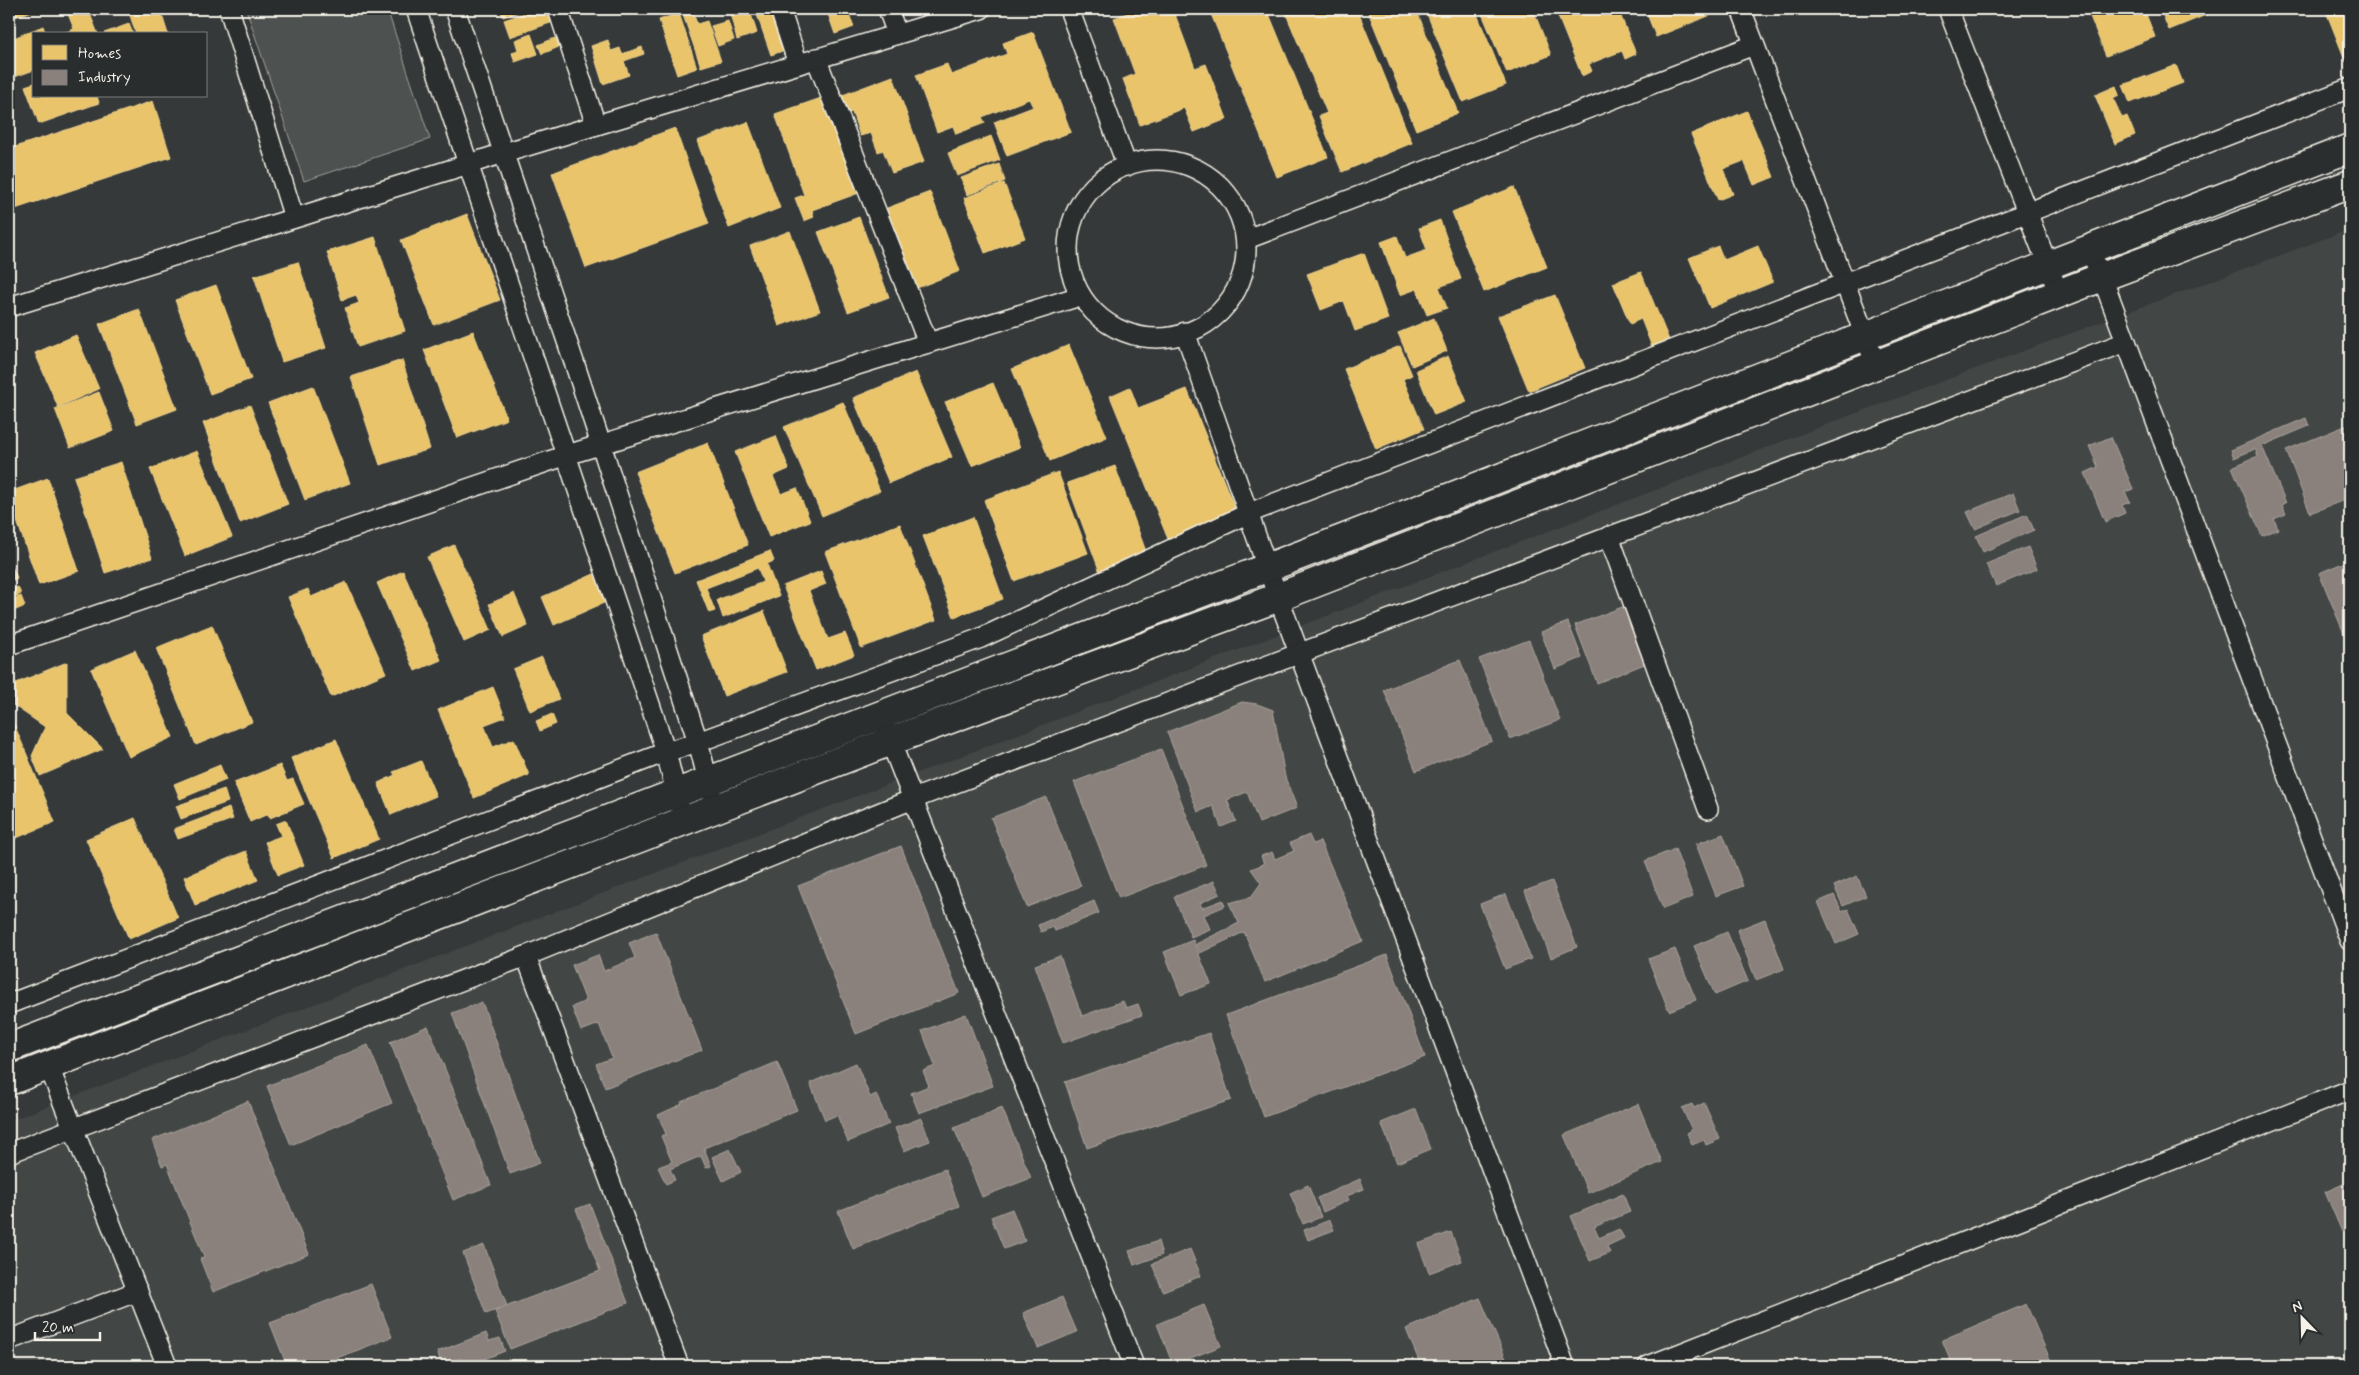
<svg xmlns="http://www.w3.org/2000/svg" width="2359" height="1375" font-family="Mynerve,sans-serif">
  <style>
    .built { fill: #434645 }
    .green { fill: #4e514f; stroke: #a1a19c }
    .homes { fill: #e9c46a; stroke: #ecd290 }
    .industry { fill: #8a817c; stroke: #aaa39c }
    .lines { fill: none; stroke-linecap: round; stroke-linejoin: round }
    .minor-casing { stroke: #f4f1e8; stroke-width: 22 }
    .primary-casing { stroke: #f4f1e8; stroke-width: 31 }
    .minor { stroke: #2a2d2e; stroke-width: 19 }
    .primary { stroke: #2a2d2e; stroke-width: 28 }
  </style>
  <rect width="100%" height="100%" fill="#363939"/>
  <filter id="ink" filterUnits="userSpaceOnUse"><feTurbulence type="fractalNoise" baseFrequency=".02" numOctaves="2"/><feDisplacementMap in="SourceGraphic" scale="10" xChannelSelector="R" yChannelSelector="G"/><feConvolveMatrix kernelMatrix="1 2 1 2 8 2 1 2 1" color-interpolation-filters="sRGB"/></filter>
  <g filter="url(#ink)">
    <path class="built" d="M2350,229V1366H9V1121L1833,422Z"/>
    <path class="green" d="M246,9H387L430,139L304,181Z"/>
    <g class="homes">
      <path d="M9,9H38L9,19Z"/>
      <path d="M66,9H88L98,34H61L74,29Z"/>
      <path d="M128,9H160L168,34H136Z"/>
      <path d="M500,9H528L503,17Z"/>
      <path d="M537,9H552L556,21L510,37L504,20Z"/>
      <path d="M681,9H692L697,24L707,21L721,61L701,67Z"/>
      <path d="M729,9H741L743,14L750,11L757,33L737,40Z"/>
      <path d="M755,9H778L791,48L771,55Z"/>
      <path d="M843,9H847L854,27L835,34L828,14Z"/>
      <path d="M1138,9H1173L1195,68L1206,64L1227,119L1194,132L1184,108L1140,125L1123,79L1135,74L1114,18Z"/>
      <path d="M1209,9H1267L1328,157L1277,177Z"/>
      <path d="M1284,9H1357L1412,143L1342,172L1319,116L1327,113Z"/>
      <path d="M1367,9H1416L1458,113L1416,130Z"/>
      <path d="M1425,9H1475L1506,85L1463,102Z"/>
      <path d="M1480,9H1533L1551,55L1507,73Z"/>
      <path d="M1555,9H1618L1636,54L1625,59L1622,51L1589,64L1592,71L1582,76Z"/>
      <path d="M1645,9H1720L1721,11L1656,37Z"/>
      <path d="M2087,9H2144L2155,37L2106,56Z"/>
      <path d="M2160,9H2203L2206,15L2169,30Z"/>
      <path d="M2325,9H2350V60L2346,62Z"/>
      <path d="M679,13L697,68L677,75L659,20Z"/>
      <path d="M728,21L734,40L718,46L711,26Z"/>
      <path d="M129,24L133,34H105L104,33Z"/>
      <path d="M43,26L46,34H34V70L9,79V40Z"/>
      <path d="M1033,32L1071,132L1007,156L994,122L1033,107L1029,99L982,117L985,123L956,134L953,126L937,132L916,75L947,64L951,75L1007,54L1003,43Z"/>
      <path d="M531,34L538,54L515,62L512,53L518,50L515,40Z"/>
      <path d="M562,35L566,44L542,54L538,45Z"/>
      <path d="M608,40L611,51L620,48L622,54L642,47L644,54L624,61L629,75L603,84L591,46Z"/>
      <path d="M2176,65L2183,83L2130,103L2123,85Z"/>
      <path d="M893,76L924,162L892,173L883,150L878,152L871,133L860,136L852,112L846,114L840,96Z"/>
      <path d="M34,83V96H97L99,103L39,124L25,86Z"/>
      <path d="M2116,86L2119,95L2113,98L2122,118L2127,116L2135,135L2115,144L2095,95Z"/>
      <path d="M824,97L859,193L812,210L814,217L804,221L795,198L804,195L775,114Z"/>
      <path d="M153,101L171,157L9,211V149Z"/>
      <path d="M1747,111L1774,177L1754,185L1744,161L1723,169L1733,194L1718,200L1691,134Z"/>
      <path d="M748,122L780,208L729,228L697,141Z"/>
      <path d="M675,128L709,224L586,268L552,173Z"/>
      <path d="M991,136L1000,160L957,176L948,153Z"/>
      <path d="M999,164L1005,181L967,195L961,178Z"/>
      <path d="M1004,183L1025,238L985,253L964,198Z"/>
      <path d="M1514,187L1547,267L1484,292L1452,212Z"/>
      <path d="M930,192L960,271L917,288L887,208Z"/>
      <path d="M467,214L500,300L434,325L401,240Z"/>
      <path d="M859,217L889,297L848,312L818,232Z"/>
      <path d="M1440,220L1461,279L1439,287L1447,308L1427,315L1417,289L1400,295L1381,242L1397,236L1405,258L1427,250L1419,228Z"/>
      <path d="M790,231L820,311L779,326L750,246Z"/>
      <path d="M375,237L405,331L358,347L345,308L359,303L356,295L342,300L327,252Z"/>
      <path d="M1718,246L1724,260L1758,246L1773,282L1710,308L1689,258Z"/>
      <path d="M1364,253L1388,319L1355,331L1344,301L1321,310L1307,274Z"/>
      <path d="M298,262L326,348L282,362L254,276Z"/>
      <path d="M1641,272L1669,340L1652,347L1641,319L1630,324L1613,283Z"/>
      <path d="M216,285L251,379L210,394L175,300Z"/>
      <path d="M1555,295L1585,368L1529,391L1498,316Z"/>
      <path d="M139,309L177,409L137,424L99,324Z"/>
      <path d="M1434,318L1447,351L1412,366L1398,333Z"/>
      <path d="M473,331L507,419L457,438L424,350Z"/>
      <path d="M76,335L99,389L58,407L35,353Z"/>
      <path d="M1069,345L1107,437L1050,461L1012,369Z"/>
      <path d="M1400,346L1412,375L1403,379L1424,429L1376,449L1344,369Z"/>
      <path d="M1448,356L1467,402L1434,415L1416,370Z"/>
      <path d="M402,360L430,449L380,465L351,377Z"/>
      <path d="M916,372L952,457L889,483L853,398Z"/>
      <path d="M993,383L1020,447L972,466L945,402Z"/>
      <path d="M313,386L350,483L305,500L268,403Z"/>
      <path d="M1130,387L1138,408L1187,389L1236,512L1168,539L1110,396Z"/>
      <path d="M99,392L114,431L70,448L55,409Z"/>
      <path d="M843,402L880,491L822,516L784,427Z"/>
      <path d="M250,405L288,504L240,523L203,423Z"/>
      <path d="M776,436L789,469L773,476L781,494L797,488L810,521L769,537L735,452Z"/>
      <path d="M708,443L748,545L675,573L635,472Z"/>
      <path d="M197,451L232,537L185,556L150,469Z"/>
      <path d="M121,462L152,558L105,573L74,477Z"/>
      <path d="M1115,466L1148,557L1101,575L1067,483Z"/>
      <path d="M1058,472L1088,553L1014,581L984,500Z"/>
      <path d="M48,478L79,571L39,585L9,498V492Z"/>
      <path d="M973,517L1003,599L954,617L923,536Z"/>
      <path d="M900,524L936,620L861,648L825,552Z"/>
      <path d="M454,545L491,630L464,642L427,557Z"/>
      <path d="M770,551L774,561L767,564L779,596L723,618L717,600L763,582L758,568L706,588L715,611L709,613L696,580Z"/>
      <path d="M9,559L17,578L9,582Z"/>
      <path d="M403,571L441,660L415,671L377,583Z"/>
      <path d="M821,571L826,584L809,591L828,639L845,633L854,655L816,670L783,586Z"/>
      <path d="M594,574L606,602L554,625L542,597Z"/>
      <path d="M346,582L386,673L331,697L288,597L308,589L311,597Z"/>
      <path d="M18,587L21,594L9,599V590Z"/>
      <path d="M514,593L528,626L503,637L489,604Z"/>
      <path d="M21,596L25,606L9,613V601Z"/>
      <path d="M764,611L787,672L724,696L701,636Z"/>
      <path d="M212,625L252,722L196,745L156,648Z"/>
      <path d="M135,650L173,737L129,757L91,669Z"/>
      <path d="M542,657L559,699L530,711L513,669Z"/>
      <path d="M67,662V713L103,749L40,776L32,756L45,727L10,703L9,686Z"/>
      <path d="M493,687L505,717L484,725L493,747L514,739L529,775L474,798L438,710Z"/>
      <path d="M9,712L55,822L9,841Z"/>
      <path d="M552,714L556,724L540,731L536,721Z"/>
      <path d="M336,739L379,839L334,858L291,758Z"/>
      <path d="M421,761L436,796L391,815L378,783L395,775L393,772Z"/>
      <path d="M220,765L226,780L180,799L174,784Z"/>
      <path d="M280,765L287,781L293,779L304,804L270,818L268,814L250,822L234,783Z"/>
      <path d="M224,789L228,802L181,819L176,806Z"/>
      <path d="M229,808L233,819L178,839L174,829Z"/>
      <path d="M135,818L178,918L129,939L86,839Z"/>
      <path d="M286,820L304,865L278,875L265,842L281,836L276,824Z"/>
      <path d="M246,851L258,880L195,905L184,877Z"/>
    </g>
    <g class="industry">
      <path d="M2350,404V421L2345,406Z"/>
      <path d="M2306,418L2309,426L2262,446L2286,503L2282,505L2286,514L2274,519L2278,529L2262,536L2232,467L2258,456L2255,449L2234,458L2231,450Z"/>
      <path d="M2350,424V498L2310,513L2286,450Z"/>
      <path d="M2111,437L2133,489L2125,492L2130,502L2122,505L2125,513L2105,522L2085,473L2098,467L2089,446Z"/>
      <path d="M2013,493L2020,510L1975,529L1967,512Z"/>
      <path d="M2027,514L2034,530L1983,552L1976,536Z"/>
      <path d="M2028,547L2037,569L1996,586L1986,564Z"/>
      <path d="M2350,560V633L2345,636L2319,573Z"/>
      <path d="M1625,606L1647,663L1597,683L1575,625Z"/>
      <path d="M1568,622L1582,658L1555,669L1541,632Z"/>
      <path d="M1529,640L1560,720L1510,739L1479,659Z"/>
      <path d="M1460,660L1492,741L1416,771L1384,690Z"/>
      <path d="M1242,702L1257,704L1273,710L1285,777L1297,808L1259,823L1247,792L1227,800L1236,821L1221,827L1213,806L1198,812L1167,732Z"/>
      <path d="M1161,749L1206,865L1119,898L1074,782Z"/>
      <path d="M1046,797L1081,886L1027,907L991,818Z"/>
      <path d="M1723,834L1743,886L1716,896L1696,844Z"/>
      <path d="M1309,835L1313,844L1320,841L1363,941L1265,982L1244,932L1200,953L1196,944L1239,923L1229,903L1251,897L1261,883L1251,869L1264,864L1261,856L1272,852L1275,859L1294,851L1290,843Z"/>
      <path d="M901,846L959,993L856,1034L798,886Z"/>
      <path d="M1675,849L1693,897L1663,909L1645,861Z"/>
      <path d="M1857,876L1866,896L1843,906L1834,886Z"/>
      <path d="M1214,881L1220,894L1200,903L1202,908L1223,900L1225,906L1204,915L1210,929L1191,937L1174,897Z"/>
      <path d="M1552,881L1577,947L1551,958L1525,891Z"/>
      <path d="M1506,894L1531,959L1505,969L1480,904Z"/>
      <path d="M1834,895L1842,912L1848,909L1859,934L1836,944L1818,902Z"/>
      <path d="M1094,901L1099,913L1055,931L1053,927L1041,932L1038,925Z"/>
      <path d="M1765,919L1784,969L1756,980L1737,930Z"/>
      <path d="M656,932L702,1050L605,1088L596,1064L612,1058L599,1024L581,1031L572,1007L586,1001L572,965L598,955L604,971L635,958L629,943Z"/>
      <path d="M1727,932L1748,981L1715,995L1694,946Z"/>
      <path d="M1193,940L1211,984L1181,995L1164,952Z"/>
      <path d="M1675,949L1696,1000L1669,1011L1648,959Z"/>
      <path d="M1387,955L1425,1057L1264,1117L1226,1015Z"/>
      <path d="M1060,956L1082,1016L1123,1001L1126,1008L1138,1004L1142,1015L1063,1043L1035,965Z"/>
      <path d="M482,1002L540,1163L510,1174L452,1013Z"/>
      <path d="M966,1014L993,1086L919,1113L911,1093L929,1086L923,1071L935,1066L922,1031Z"/>
      <path d="M428,1026L491,1185L453,1200L390,1042Z"/>
      <path d="M1209,1033L1231,1100L1087,1148L1065,1082Z"/>
      <path d="M368,1045L392,1103L291,1145L267,1086Z"/>
      <path d="M777,1062L797,1110L704,1148L711,1166L706,1168L701,1156L670,1169L675,1180L666,1184L658,1167L672,1162L661,1136L666,1134L658,1115L682,1104L681,1102Z"/>
      <path d="M856,1063L870,1097L876,1094L889,1124L848,1142L837,1115L825,1120L810,1083Z"/>
      <path d="M248,1101L309,1254L213,1292L200,1259L204,1257L167,1164L162,1166L152,1140Z"/>
      <path d="M1704,1103L1720,1139L1706,1145L1704,1140L1692,1145L1687,1133L1692,1130L1682,1108L1692,1104L1694,1108Z"/>
      <path d="M1638,1104L1662,1162L1588,1193L1564,1135Z"/>
      <path d="M1002,1108L1031,1178L982,1197L954,1128Z"/>
      <path d="M1416,1109L1431,1149L1397,1163L1381,1123Z"/>
      <path d="M921,1118L930,1141L904,1151L895,1128Z"/>
      <path d="M730,1149L741,1172L723,1181L712,1157Z"/>
      <path d="M945,1169L959,1206L853,1249L838,1211Z"/>
      <path d="M1360,1179L1364,1189L1347,1196L1349,1200L1323,1212L1317,1198Z"/>
      <path d="M2350,1181V1229L2342,1232L2325,1192Z"/>
      <path d="M1308,1185L1321,1217L1303,1224L1290,1193Z"/>
      <path d="M1623,1194L1630,1212L1594,1227L1599,1238L1619,1229L1624,1238L1607,1246L1610,1253L1590,1261L1571,1216Z"/>
      <path d="M590,1204L628,1303L510,1349L495,1311L600,1271L576,1209Z"/>
      <path d="M1012,1209L1025,1241L1004,1249L991,1217Z"/>
      <path d="M1330,1220L1334,1230L1308,1240L1304,1230Z"/>
      <path d="M1451,1232L1462,1261L1429,1273L1418,1244Z"/>
      <path d="M1158,1241L1162,1255L1134,1265L1129,1251Z"/>
      <path d="M484,1245L507,1306L486,1314L463,1253Z"/>
      <path d="M1190,1249L1201,1276L1163,1291L1152,1264Z"/>
      <path d="M371,1284L392,1337L316,1366H287L270,1323Z"/>
      <path d="M1062,1297L1077,1332L1038,1348L1023,1313Z"/>
      <path d="M1480,1298L1509,1366H1421L1406,1329Z"/>
      <path d="M2026,1304L2053,1366H1953L1942,1340Z"/>
      <path d="M1204,1305L1221,1346L1173,1365L1157,1324Z"/>
      <path d="M486,1333L489,1341L500,1338L505,1351L466,1366L461,1358L442,1365L437,1352Z"/>
      <path d="M897,1360L899,1366H882Z"/>
      <path d="M943,1362L945,1366H932Z"/>
    </g>
    <g class="lines">
      <defs>
        <g id="minor">
          <path d="M229,9L294,218"/>
          <path d="M416,9L666,752L679,805"/>
          <path d="M455,9L576,368L698,742L715,808"/>
          <path d="M558,9L596,125"/>
          <path d="M780,9L798,64"/>
          <path d="M888,9L897,34"/>
          <path d="M1069,9L1127,166"/>
          <path d="M1741,9L1876,365"/>
          <path d="M1948,9L2059,294"/>
          <path d="M816,58L928,343"/>
          <circle cx="1157" cy="249" r="89"/>
          <path d="M1247,239L1754,45"/>
          <path d="M2089,249L2102,277L2350,941"/>
          <path d="M9,307L504,153L981,9"/>
          <path d="M1185,332L1267,567L1565,1366"/>
          <path d="M1609,536L1708,809"/>
          <path d="M9,645L567,455L1080,296"/>
          <path d="M886,730L1134,1366"/>
          <path d="M526,956L679,1366"/>
          <path d="M9,1004L666,752L698,742L981,638L1249,513L2350,88"/>
          <path d="M49,1067L167,1366"/>
          <path d="M9,1153L526,956L913,799L2126,342"/>
          <path d="M9,1340L138,1291"/>
          <path d="M1648,1366L2350,1090"/>
        </g>
        <g id="primary">
          <path d="M9,1048L1345,538L2350,148"/>
          <path d="M9,1081L891,741L1279,597L2102,277L2350,184"/>
        </g>
      </defs>
      <use href="#minor" class="minor-casing"/>
      <use href="#primary" class="primary-casing"/>
      <use href="#minor" class="minor"/>
      <use href="#primary" class="primary"/>
    </g>
  </g>
  <rect width="2359" height="1375" fill="none" stroke="#2a2d2e" stroke-width="30"/>
  <rect x="15" y="15" width="2329" height="1345" fill="none" stroke="#f4f1e8" stroke-width="2" filter="url(#ink)"/>
  <rect x="32" y="32" width="175" height="65" fill="#2a2d2e" stroke="#7b7b78"/>
  <rect x="42" y="45" width="25" height="15" fill="#e9c46a" stroke="#7b7b78"/>
  <text x="78" y="58" font-size="15" fill="#f4f1e8">Homes</text>
  <rect x="42" y="70" width="25" height="15" fill="#8a817c" stroke="#7b7b78"/>
  <text x="78" y="82" font-size="15" fill="#f4f1e8">Industry</text>
  <g transform="translate(2302 1318) rotate(337)" stroke="#2a2d2e" stroke-width="4" paint-order="stroke">
  <path d="M0-4L9 19L0 12L-9 19Z" fill="#f4f1e8"/>
  <text y="-8" font-size="14" font-weight="bold" text-anchor="middle" fill="#f4f1e8">N</text>
  </g>
  <path d="M35 1332v8h65v-8" fill="none" stroke="#f4f1e8" stroke-width="2.5"/>
  <text x="42" y="1332" font-size="15" fill="#f4f1e8" stroke="#2a2d2e" stroke-width="4" paint-order="stroke">20 m</text>
</svg>
